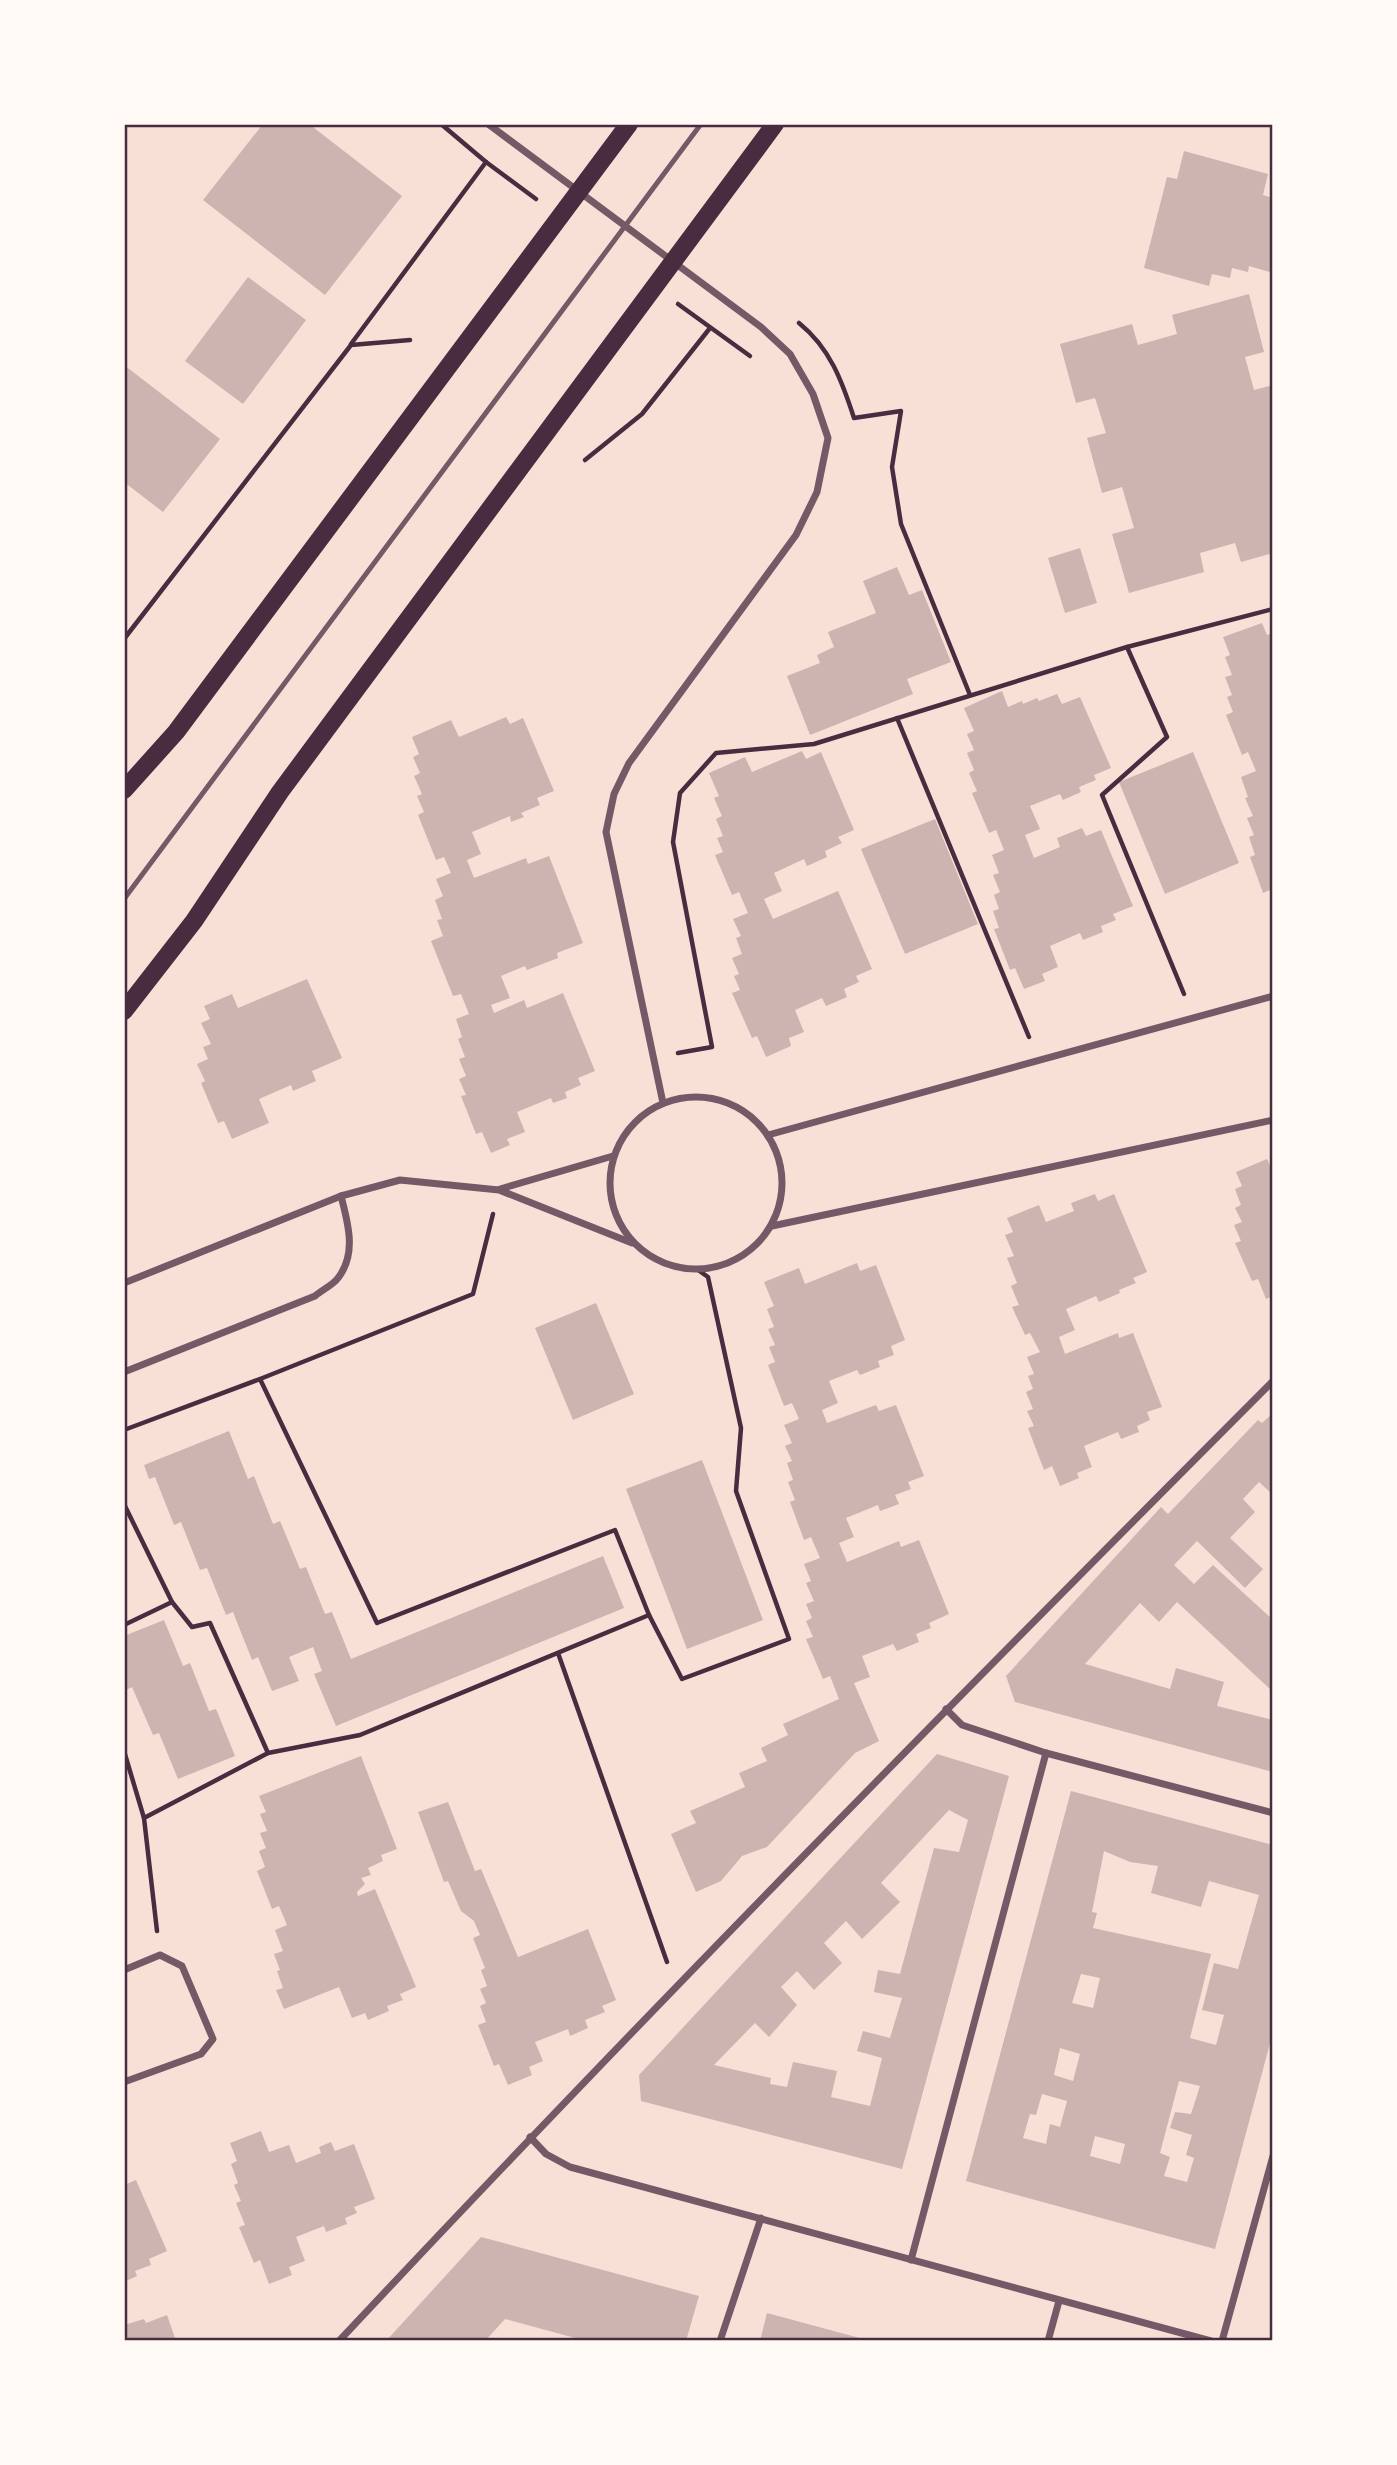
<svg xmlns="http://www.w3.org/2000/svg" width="1397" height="2465" font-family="'Source Serif 4',serif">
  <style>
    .building { fill: #ccb4b1; fill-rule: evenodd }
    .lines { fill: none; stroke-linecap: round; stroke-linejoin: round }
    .path { stroke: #4a2c40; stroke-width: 4.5 }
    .service { stroke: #755966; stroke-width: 5 }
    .minor { stroke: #755966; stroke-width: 7 }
    .primary { stroke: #4a2c40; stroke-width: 18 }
    .neatline { fill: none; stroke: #4a2c40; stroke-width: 2.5 }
  </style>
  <rect width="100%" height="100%" fill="#f7e1d7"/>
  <g class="building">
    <path d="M263,124H309L402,196L325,295L203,200Z"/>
    <path d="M1184,151L1268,174L1263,195L1273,198V273L1249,266L1248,272L1232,268L1230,278L1212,274L1209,286L1144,268L1167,177L1177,179Z"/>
    <path d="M248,277L306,320L243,404L185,361Z"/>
    <path d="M1249,294L1264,352L1245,357L1254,390L1273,385V553L1241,562L1235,543L1200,553L1204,572L1129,593L1112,534L1134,528L1122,487L1102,493L1087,438L1106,433L1095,398L1076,403L1060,344L1132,324L1138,345L1177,334L1172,315Z"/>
    <path d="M124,365L220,439L163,512L124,482Z"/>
    <path d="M1080,548L1097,603L1065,613L1048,558Z"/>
    <path d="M897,567L909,595L922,590L951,662L907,679L913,694L810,735L787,676L820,663L817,655L834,647L828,632L876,613L863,581Z"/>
    <path d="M1262,623L1267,635L1273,633V897L1270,890L1263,893L1250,857L1255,855L1249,837L1254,835L1247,818L1253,816L1245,798L1248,797L1241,777L1256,771L1248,752L1242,755L1226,715L1233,712L1227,697L1232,695L1225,677L1232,675L1225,657L1230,655L1223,637Z"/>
    <path d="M1002,691L1008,707L1022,701L1023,704L1037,698L1039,701L1057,694L1062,704L1080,697L1111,768L1094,775L1096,780L1079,787L1081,792L1063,800L1060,794L1030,806L1040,829L1025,835L1034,858L1060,847L1057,838L1082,828L1086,836L1101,830L1133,906L1113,914L1116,920L1101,926L1103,932L1083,940L1080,933L1050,946L1058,967L1042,974L1045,981L1024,989L1015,968L1010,970L994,929L999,928L993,911L999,909L994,895L1000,892L993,875L999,873L992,855L1004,850L996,830L989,833L972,793L977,791L969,773L974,770L967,753L974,750L967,734L974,731L964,708Z"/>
    <path d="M506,717L510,724L523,718L554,791L537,798L540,805L521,813L524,817L511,822L510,816L472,832L481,854L467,860L474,878L526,858L528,864L549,856L583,943L557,953L558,958L527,970L525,966L501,976L510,998L491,1005L494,1013L524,1000L527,1008L563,993L595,1071L578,1078L581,1085L565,1092L567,1098L553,1103L551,1098L517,1112L525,1132L507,1139L510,1145L491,1153L482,1132L476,1134L461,1096L466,1095L459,1079L466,1076L459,1059L465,1057L458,1039L462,1037L456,1019L469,1014L461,994L453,996L431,941L443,936L437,920L442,919L435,900L443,896L436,879L451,873L444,857L436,860L418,815L424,812L417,796L422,794L414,776L420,773L413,757L419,754L412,737L451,720L459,737Z"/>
    <path d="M802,751L806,759L821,752L854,830L838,837L842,843L825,851L827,857L807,866L804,859L774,873L782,891L764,899L773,919L838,891L872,969L856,976L859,982L844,989L847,997L826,1006L822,998L795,1010L804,1032L789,1038L791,1046L766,1057L757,1036L752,1038L732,993L740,990L734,976L739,974L732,958L742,954L736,938L741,936L733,919L748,913L739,892L732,895L715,855L723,852L717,838L723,836L716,819L722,816L714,798L719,796L709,773L745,757L752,772Z"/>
    <path d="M1193,752L1239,863L1165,894L1119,782Z"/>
    <path d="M935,819L978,924L905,954L861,849Z"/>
    <path d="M307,979L342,1058L312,1071L316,1081L293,1091L291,1085L259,1099L269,1123L232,1139L224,1121L218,1123L201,1083L205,1081L197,1064L208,1059L203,1047L211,1044L201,1023L210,1019L204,1006L232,994L238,1008Z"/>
    <path d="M1267,1159L1273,1171V1296L1266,1299L1258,1279L1252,1281L1235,1243L1241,1241L1234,1225L1242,1222L1235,1208L1241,1205L1235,1189L1242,1186L1236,1172Z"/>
    <path d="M1095,1194L1098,1201L1114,1194L1147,1272L1133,1278L1136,1283L1119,1290L1120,1293L1099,1302L1096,1296L1066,1309L1075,1330L1059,1337L1065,1354L1118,1333L1119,1338L1133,1333L1162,1407L1147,1412L1150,1420L1137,1426L1139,1432L1121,1439L1118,1432L1084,1446L1092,1467L1077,1473L1079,1478L1060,1486L1052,1466L1044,1470L1028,1428L1034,1426L1027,1411L1033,1409L1026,1392L1033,1389L1028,1376L1034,1374L1027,1357L1040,1352L1030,1333L1025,1335L1012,1307L1019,1305L1011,1286L1017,1283L1007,1258L1014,1256L1005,1235L1013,1232L1007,1218L1039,1205L1046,1222L1074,1211L1071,1203Z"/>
    <path d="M857,1263L860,1271L876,1265L905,1340L891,1346L894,1355L878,1361L880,1367L860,1375L857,1370L829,1381L838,1403L822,1410L827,1423L876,1405L879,1411L896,1405L924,1476L908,1482L911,1489L895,1495L899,1504L880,1511L878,1505L846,1518L854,1537L839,1543L847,1562L899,1541L901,1547L919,1540L949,1614L929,1623L931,1628L916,1634L919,1642L897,1651L893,1644L862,1656L870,1677L854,1683L879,1741L855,1753L767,1847L742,1856L721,1881L696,1892L671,1834L696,1823L690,1811L745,1787L739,1773L767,1761L761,1748L788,1735L783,1724L839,1699L830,1676L823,1679L806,1639L813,1637L806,1621L812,1618L806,1604L814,1601L806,1583L811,1581L804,1564L820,1558L811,1537L804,1540L790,1502L795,1500L788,1482L793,1480L787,1463L792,1461L785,1446L792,1443L784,1425L799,1419L792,1403L784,1406L768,1365L775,1362L769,1347L775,1345L768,1329L774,1327L767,1309L774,1306L764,1282L799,1268L805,1284Z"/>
    <path d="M596,1303L634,1394L573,1420L535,1328Z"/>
    <path d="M1273,1413V1495L1259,1482L1243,1499L1255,1512L1230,1538L1263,1569L1245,1588L1197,1541L1174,1565L1194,1584L1213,1565L1273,1620V1692L1177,1602L1159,1622L1140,1603L1085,1664L1170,1689L1176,1668L1224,1682L1217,1706L1273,1720V1772L1015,1702L1006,1676L1161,1507L1168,1514L1258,1420L1262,1423Z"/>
    <path d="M229,1431L248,1479L254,1476L273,1524L280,1521L300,1569L306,1567L325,1614L332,1612L351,1659L603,1556L624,1608L336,1726L314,1674L322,1671L313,1647L289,1657L299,1681L272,1691L258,1657L252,1660L233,1612L226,1615L207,1568L200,1570L181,1522L174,1525L155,1477L149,1479L144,1465Z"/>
    <path d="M702,1460L763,1620L687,1649L626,1489Z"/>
    <path d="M164,1620L183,1666L190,1663L209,1711L216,1709L235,1756L178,1779L159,1733L153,1735L132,1687L126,1690L124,1686V1636Z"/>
    <path d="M937,1754L1009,1776L902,2169L641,2101L639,2075ZM949,1810L968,1820L959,1852L934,1848L900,1974L878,1970L874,1992L902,1998L890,2038L863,2031L857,2051L882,2058L870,2106L831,2097L837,2071L793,2062L787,2087L770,2084L771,2078L714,2065L755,2023L769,2037L797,2005L781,1987L797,1971L814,1990L842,1963L824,1943L846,1921L862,1939L900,1902L881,1883Z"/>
    <path d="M361,1756L397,1849L381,1855L383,1861L368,1868L371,1875L361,1878L365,1884L357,1892L358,1896L375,1889L416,1987L400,1994L403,2000L387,2006L389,2011L368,2020L365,2013L352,2018L339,1987L284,2009L276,1990L283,1988L277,1971L280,1970L274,1954L283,1951L275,1930L287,1925L279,1906L272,1909L257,1871L265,1867L259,1851L266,1848L260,1833L267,1831L260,1814L266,1812L259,1796Z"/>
    <path d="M1071,1791L1273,1845V2032L1215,2249L966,2181ZM1104,1851L1130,1862L1158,1866L1151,1893L1201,1907L1209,1881L1259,1895L1238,1969L1214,1963L1202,2010L1224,2015L1216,2045L1190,2038L1211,1954L1093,1928L1097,1913L1092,1912ZM1081,1974L1100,1978L1093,2008L1072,2003ZM1060,2048L1080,2054L1073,2081L1054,2075ZM1179,2081L1200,2086L1191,2114L1175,2112L1170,2128L1192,2135L1186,2155L1194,2158L1187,2182L1164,2176L1170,2157L1160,2153ZM1042,2094L1067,2101L1060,2127L1050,2124L1046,2144L1023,2138L1030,2114L1036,2115ZM1095,2136L1125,2144L1120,2164L1090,2156Z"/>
    <path d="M448,1802L475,1871L481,1869L518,1957L588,1929L616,2000L602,2006L605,2012L585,2020L588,2028L570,2036L568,2029L535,2042L543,2061L529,2067L532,2075L508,2085L499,2064L494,2066L478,2025L486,2022L480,2006L486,2003L480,1989L487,1986L481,1970L485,1968L473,1938L480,1935L474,1921L461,1911L448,1881L444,1882L418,1812Z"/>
    <path d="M261,2131L269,2152L289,2145L296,2163L321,2153L319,2147L331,2142L335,2151L354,2144L375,2199L354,2207L357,2213L345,2218L347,2224L326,2232L324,2226L296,2237L305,2261L289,2267L292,2275L269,2284L260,2260L254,2263L239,2227L245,2225L236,2203L241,2201L234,2185L238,2183L231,2164L237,2161L230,2143Z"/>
    <path d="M136,2180L167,2251L149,2259L151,2265L135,2271L137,2276L124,2282V2185Z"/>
    <path d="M481,2237L699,2296L686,2341H586L505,2319L485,2341H386Z"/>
    <path d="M767,2313L867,2340V2341H760Z"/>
    <path d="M167,2315L176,2341H124V2325L144,2319L146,2323Z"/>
  </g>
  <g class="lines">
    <g class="path">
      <path d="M486,162L536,199"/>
      <path d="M678,304L750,356"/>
      <path d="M799,323C830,348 842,381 854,418L901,411L892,467L901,524L970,695"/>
      <path d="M351,344L486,162L441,124"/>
      <path d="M585,460L642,414L710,328"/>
      <path d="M124,639L351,345L410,340"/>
      <path d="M1127,647L1167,737L1102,795L1184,994"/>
      <path d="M897,718L1029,1037"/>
      <path d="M678,1053L712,1047L673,842L680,793L716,753L814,744L1127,647L1273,609"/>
      <path d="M260,1379L473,1294L493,1214"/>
      <path d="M124,1430L260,1379L377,1623L615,1530L649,1615L360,1735L268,1753"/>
      <path d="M124,1504L172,1602L192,1627L210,1623L268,1753L144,1818L157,1931"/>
      <path d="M649,1615L682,1679L789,1639L736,1491L741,1428L708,1277L698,1270"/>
      <path d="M124,1625L172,1602"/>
      <path d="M558,1653L667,1962"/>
      <path d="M124,1751L144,1818"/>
    </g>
    <path class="service" d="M124,899L701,124"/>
    <g class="minor">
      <path d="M488,124L761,327L790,354L813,394L828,438L817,492L796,535L629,763L614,794L606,832L663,1103"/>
      <circle cx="696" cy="1183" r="86"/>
      <path d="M768,1135L1273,996"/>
      <path d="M500,1189L613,1156"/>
      <path d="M772,1226L1273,1120"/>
      <path d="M124,1283L341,1196L400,1180L499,1190L632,1243"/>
      <path d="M124,1372L315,1296C322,1290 333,1285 338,1278C357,1254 348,1223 341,1196"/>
      <path d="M946,1709L962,1725L1046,1753L1273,1813"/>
      <path d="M124,1970L160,1955L182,1966L213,2039L201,2054L124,2082"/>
      <path d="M530,2137L546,2154L570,2167L1211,2341"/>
      <path d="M911,2260L1046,1753"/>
      <path d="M339,2341C644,2015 958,1697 1273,1381"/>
      <path d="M720,2341L761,2218"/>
      <path d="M1048,2341L1059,2301"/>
      <path d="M1222,2341L1273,2156"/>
    </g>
    <g class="primary">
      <path d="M124,790L176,732L629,124"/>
      <path d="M124,1011L194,921L280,792L775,124"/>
    </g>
  </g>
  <rect width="1397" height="2465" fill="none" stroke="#fffaf5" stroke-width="252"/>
  <rect x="126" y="126" width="1145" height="2213" class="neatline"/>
</svg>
